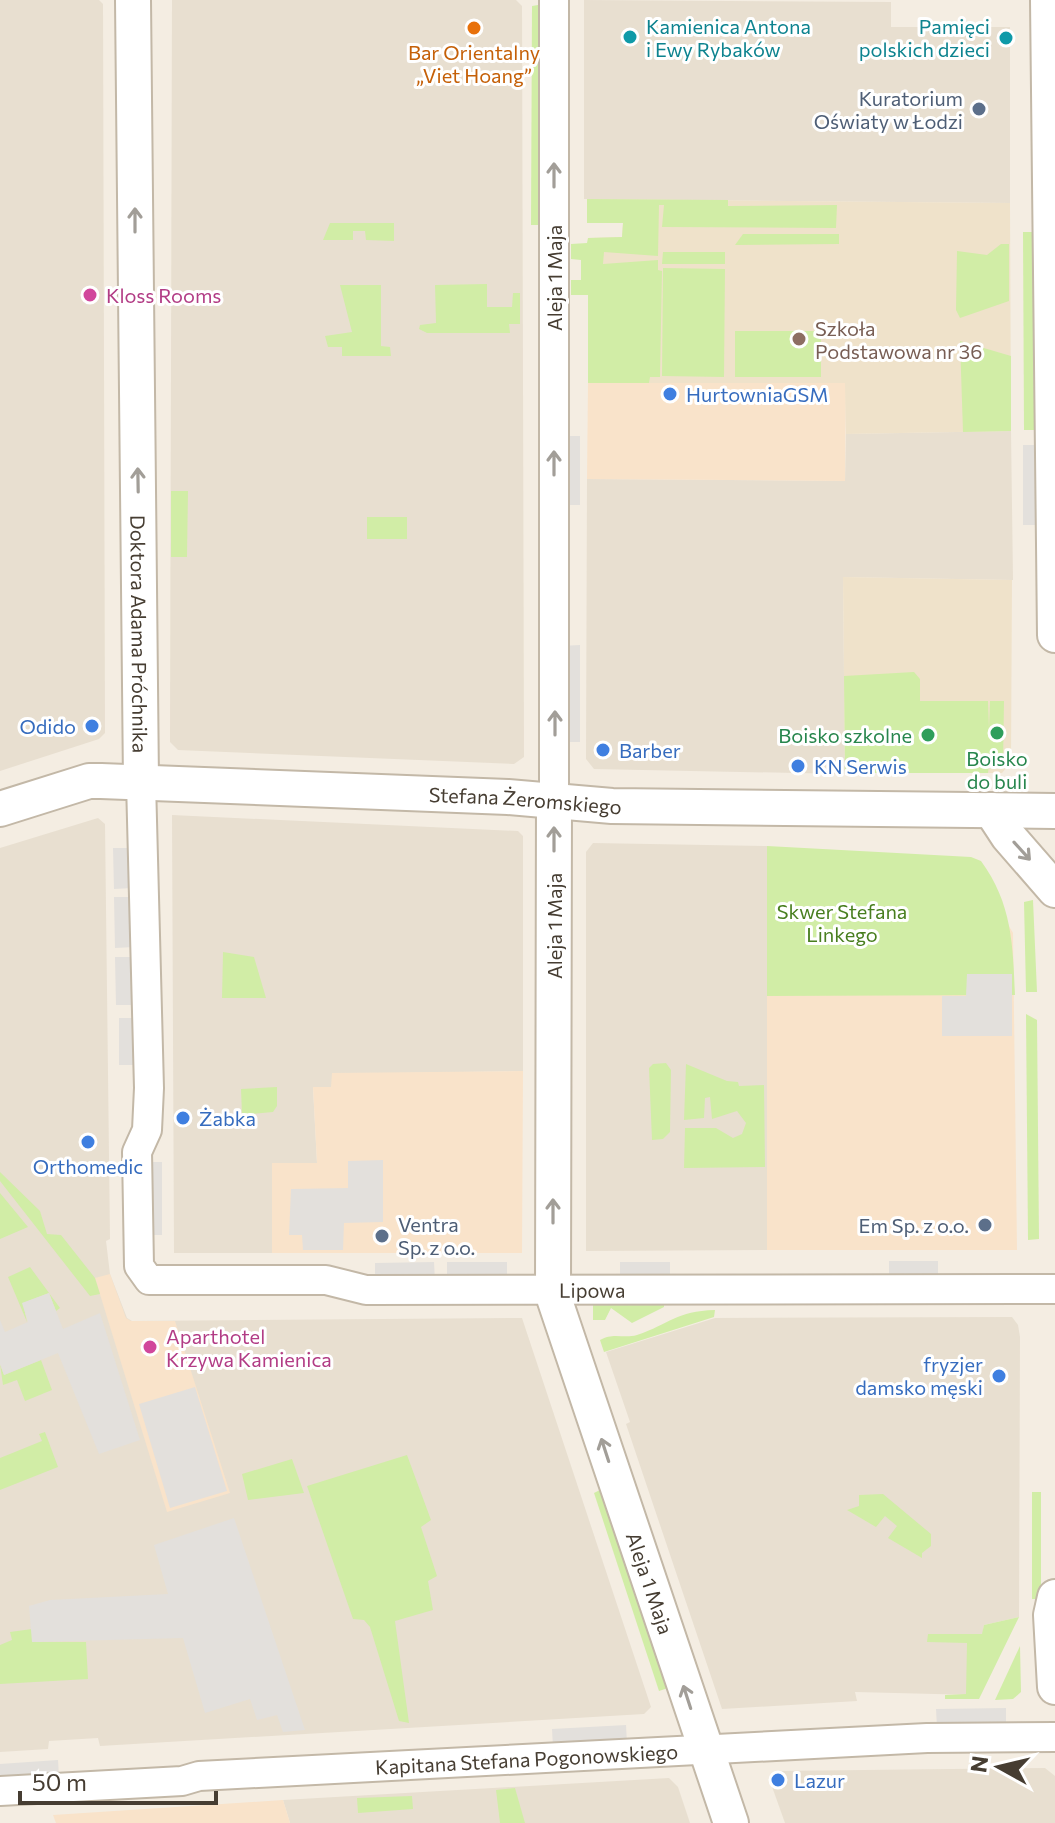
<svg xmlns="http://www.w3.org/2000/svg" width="1055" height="1823" font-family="Commissioner,sans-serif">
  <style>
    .residential { fill: #e8dfd0 }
    .commercial { fill: #f9e3ca }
    .education { fill: #efe2ca }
    .green { fill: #d1eda6 }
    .parking { fill: #e3e0dc }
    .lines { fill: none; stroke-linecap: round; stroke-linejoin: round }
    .minor-casing { stroke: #c3b8a7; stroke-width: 32 }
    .tertiary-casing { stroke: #c3b8a7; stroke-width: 38 }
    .minor { stroke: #fff; stroke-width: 28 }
    .tertiary { stroke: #fff; stroke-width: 34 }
    .oneway { stroke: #a29e98 }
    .food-dot { fill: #e8710a; stroke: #fff; stroke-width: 3 }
    .culture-dot { fill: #0f9aa8; stroke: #fff; stroke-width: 3 }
    .service-dot { fill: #5c6f8a; stroke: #fff; stroke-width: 3 }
    .hotel-dot { fill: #d1479c; stroke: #fff; stroke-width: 3 }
    .education-dot { fill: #8d6e63; stroke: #fff; stroke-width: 3 }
    .shop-dot { fill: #3f7fe0; stroke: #fff; stroke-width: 3 }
    .leisure-dot { fill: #2e9e5b; stroke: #fff; stroke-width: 3 }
    .labels { text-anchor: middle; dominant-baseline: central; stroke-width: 6; stroke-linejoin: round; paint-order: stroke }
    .culture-label { font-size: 20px; fill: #0d838f; stroke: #fff; text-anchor: start }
    .food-label { font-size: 20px; fill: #c56008; stroke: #fff }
    .service-label { font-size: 20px; fill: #4e5e75; stroke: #fff; text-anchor: end }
    .street-label { font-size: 20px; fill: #463d32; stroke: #fff }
    .hotel-label { font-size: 20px; fill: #b23c85; stroke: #fff; text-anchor: start }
    .education-label { font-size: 20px; fill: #785e54; stroke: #fff; text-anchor: start }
    .shop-label { font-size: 20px; fill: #366cbe; stroke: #fff; text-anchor: start }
    .leisure-label { font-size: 20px; fill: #27864d; stroke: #fff; text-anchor: end }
    .park-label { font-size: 20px; fill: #487e1f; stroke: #fff }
  </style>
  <rect width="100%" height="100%" fill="#f4ede2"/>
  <g class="residential">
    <path d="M0,0H99L103,4L105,733L99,739L0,771Z"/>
    <path d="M172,0H516L522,6L524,757L514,764L178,750L170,742Z"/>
    <path d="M584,0L891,2V27H1010V203L584,199Z"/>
    <path d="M1011,431L1013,580L843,577L845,774L594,769L586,759L587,479L845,481L846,434Z"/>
    <path d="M172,815L518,831L523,836V1071L332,1074V1087L313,1088L317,1163L272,1164V1253H174Z"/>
    <path d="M98,818L105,824L110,1239L106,1241L110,1274L127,1318L132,1321L522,1318L651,1707L644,1714L100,1746L98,1738L49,1741L48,1749L0,1752V848Z"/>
    <path d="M593,843L767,846V1250L586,1251V852Z"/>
    <path d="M1012,1317L1018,1325L1020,1337L1019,1617L984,1625L975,1695L855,1692L857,1701L722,1709L626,1424L630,1422L606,1352L715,1318Z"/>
    <path d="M1045,1768L1055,1776V1823H785L770,1781L776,1771Z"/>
    <path d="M669,1778L678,1787L690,1823H290L283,1800Z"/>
  </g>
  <g class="commercial">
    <path d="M588,383H846L845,481L587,479Z"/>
    <path d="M985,885L1013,933L1017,1250H767V995Z"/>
    <path d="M523,1071L522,1253H272V1163H317L313,1087H331L332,1073Z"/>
    <path d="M110,1274L126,1318L131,1321H175L230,1493L167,1512L95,1278Z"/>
    <path d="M283,1800L290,1823H56L53,1815Z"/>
  </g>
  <g class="education">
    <path d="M587,199L1010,203L1011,431L846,434L845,383H588V238L622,237L623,223H587Z"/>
    <path d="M843,577L1012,580L1011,762L1002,773H845Z"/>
  </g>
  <g class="green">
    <path d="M538,5L539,225H531L532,6Z"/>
    <path d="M587,199L728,200V206L837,205L836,228L662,227L664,205H659L658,256L604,252L603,264L658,260V270L662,271L660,377H650L649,383H588V295H571V280H581V260L571,259V244L587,243L588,238L622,237L623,223H587Z"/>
    <path d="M330,223H394V241L366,240L365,231H353V240H323Z"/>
    <path d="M1023,232H1036V430H1024Z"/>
    <path d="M743,234H839V244L735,245Z"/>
    <path d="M1001,244H1009V301L960,318L956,310L957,251L987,255Z"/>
    <path d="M663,252H725V264H662Z"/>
    <path d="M663,268L725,269L724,377L662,376Z"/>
    <path d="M487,284V307H512L513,293H520V324H509L510,333H427L419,329L420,325L436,323L435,285Z"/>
    <path d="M340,285H381V346L390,347L391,356H342V347H328L325,336L352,332Z"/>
    <rect x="735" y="331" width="86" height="46"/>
    <path d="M960,341L1011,356V431L963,432Z"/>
    <path d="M171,491H188L187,557H171Z"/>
    <rect x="367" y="517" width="40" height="22"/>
    <path d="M914,672L920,679V701H988L989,729L990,701H1004L1003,765H989L988,773H845L844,676Z"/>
    <path d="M767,846L971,857L981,861C1012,903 1013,945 1015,995L767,996Z"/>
    <path d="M1033,900L1037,992H1026L1024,902Z"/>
    <path d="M223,952L254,957L266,998H222Z"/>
    <path d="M1026,1014L1037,1020L1039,1239L1028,1240Z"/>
    <path d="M666,1063L671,1070L670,1132L663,1139L652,1140L649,1068L653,1064Z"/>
    <path d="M686,1064L727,1081L738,1082L739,1086L764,1085L765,1167L684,1168L685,1128H716L733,1138L742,1134L746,1123L737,1111L712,1119L710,1097L705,1098L704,1118L684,1120Z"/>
    <path d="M277,1087V1106L273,1112L242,1115L241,1089Z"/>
    <path d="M0,1172L40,1211L47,1234L61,1235L95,1278L100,1294L90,1296L0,1181Z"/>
    <path d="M0,1193L28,1227L0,1239Z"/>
    <path d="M30,1267L60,1308L56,1311L49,1293L23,1303L27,1322L8,1277Z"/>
    <path d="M593,1301H664V1307L632,1323L611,1308L605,1320H593Z"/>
    <path d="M715,1310L714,1317L604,1352L600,1340C614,1332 623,1339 637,1335C670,1324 676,1311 715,1310Z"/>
    <path d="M41,1360L52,1390L25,1401L17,1380L3,1385L0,1364L4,1375Z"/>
    <path d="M45,1432L58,1467L0,1490V1458L42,1441L39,1434Z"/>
    <path d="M407,1455L431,1520L421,1527L437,1576L428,1581L433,1610L395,1621L409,1723L399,1721L370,1627L364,1620L353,1619L307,1486Z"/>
    <path d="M292,1459L304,1493L248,1500L242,1474Z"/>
    <path d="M602,1489L668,1688L659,1691L594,1493Z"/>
    <rect x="1032" y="1492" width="9" height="107"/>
    <path d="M883,1494L931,1534V1546L922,1553V1558L888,1538L897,1526L885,1516L876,1527L847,1510L859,1506V1495Z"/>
    <path d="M1019,1617L979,1699H945V1695L966,1694L967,1643L927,1642L928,1634H982L984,1625Z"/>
    <path d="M32,1629L33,1642H86L88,1679L0,1684V1645L12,1640L10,1632Z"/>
    <path d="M1020,1646L1021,1692L1013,1699L995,1700Z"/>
    <path d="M515,1788L525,1823H500L496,1790Z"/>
    <path d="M412,1796L413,1809L358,1813L357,1798Z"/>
  </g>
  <g class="parking">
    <rect x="561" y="436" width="19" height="69"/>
    <rect x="1023" y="445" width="15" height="80"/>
    <path d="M580,645V742H561V646Z"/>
    <path d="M113,848H132L133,888L114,889Z"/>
    <path d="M114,897H133L134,947L115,948Z"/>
    <path d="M115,957H134V1005H116Z"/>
    <path d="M967,974H1012V1036H942V996H966Z"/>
    <path d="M119,1018H134L135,1065H119Z"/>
    <path d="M383,1160V1222L344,1223L343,1250H303L302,1235H289L291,1189L348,1188V1161Z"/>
    <path d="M144,1162H162V1235H146Z"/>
    <path d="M889,1261H938V1279L889,1280Z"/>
    <path d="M434,1262L435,1281L375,1282V1263Z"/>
    <rect x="447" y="1262" width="60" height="19"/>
    <rect x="620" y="1262" width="50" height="18"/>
    <path d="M49,1293L63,1329L100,1313L140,1440L99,1454L58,1353L4,1375L0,1364V1320L5,1332L28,1322L22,1303Z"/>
    <path d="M195,1387L227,1491L170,1508L139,1404Z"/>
    <path d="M234,1518L305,1730L283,1732L277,1715L257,1720L250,1699L205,1713L183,1638L32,1642L29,1606L50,1600L168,1594L154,1545Z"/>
    <path d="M1006,1708V1727H937L936,1709Z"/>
    <path d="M626,1725L627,1744L553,1747L552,1729Z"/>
    <path d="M58,1760L59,1777L0,1781V1764Z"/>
  </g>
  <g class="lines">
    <defs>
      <g id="minor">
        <path d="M554,0V801"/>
        <path id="s1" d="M141,782L149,1088L147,1130L137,1152L139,1266L149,1280H326L366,1290L1055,1289"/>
        <path id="s2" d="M0,1791L182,1781L199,1776L927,1738L1055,1737"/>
      </g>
      <g id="tertiary">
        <path id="s3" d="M133,0L141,782"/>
        <path d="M1048,0L1055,635"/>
        <path id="s4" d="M554,801L553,1295L731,1823"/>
        <path id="s5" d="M0,809L89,781H101L508,797L612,806L1055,811"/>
        <path d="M991,810L1008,836L1055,890"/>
        <path d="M1055,1597L1051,1615L1055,1687"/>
      </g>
    </defs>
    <use href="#minor" class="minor-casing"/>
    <use href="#tertiary" class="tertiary-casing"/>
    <use href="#minor" class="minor"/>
    <use href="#tertiary" class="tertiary"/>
  </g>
  <defs><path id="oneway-shaft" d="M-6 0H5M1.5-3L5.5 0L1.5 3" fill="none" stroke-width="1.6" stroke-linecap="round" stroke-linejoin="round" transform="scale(2)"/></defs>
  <g class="oneway">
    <use href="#oneway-shaft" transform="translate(554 175) rotate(-90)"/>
    <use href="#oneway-shaft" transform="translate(135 220) rotate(-90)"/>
    <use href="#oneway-shaft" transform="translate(554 463) rotate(-90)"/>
    <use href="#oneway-shaft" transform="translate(138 480) rotate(-91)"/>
    <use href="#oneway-shaft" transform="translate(555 723) rotate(-90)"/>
    <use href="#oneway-shaft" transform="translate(554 839) rotate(-90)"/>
    <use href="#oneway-shaft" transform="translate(1022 851) rotate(48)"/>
    <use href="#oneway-shaft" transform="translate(553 1211) rotate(-90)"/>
    <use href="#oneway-shaft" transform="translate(605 1450) rotate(-108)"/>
    <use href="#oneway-shaft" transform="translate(687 1697) rotate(-108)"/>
  </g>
  <circle class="food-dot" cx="474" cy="28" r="8"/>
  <g class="culture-dot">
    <circle cx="630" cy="37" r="8"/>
    <circle cx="1006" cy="38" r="8"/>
  </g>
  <g class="service-dot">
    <circle cx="979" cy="109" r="8"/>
    <circle cx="985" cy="1225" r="8"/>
    <circle cx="382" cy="1236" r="8"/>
  </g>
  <g class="hotel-dot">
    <circle cx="90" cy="295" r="8"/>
    <circle cx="150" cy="1347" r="8"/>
  </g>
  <circle class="education-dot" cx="799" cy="339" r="8"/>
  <g class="shop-dot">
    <circle cx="670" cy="394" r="8"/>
    <circle cx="92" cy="726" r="8"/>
    <circle cx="603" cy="750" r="8"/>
    <circle cx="798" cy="766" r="8"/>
    <circle cx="183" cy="1118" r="8"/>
    <circle cx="88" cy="1142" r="8"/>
    <circle cx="999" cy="1376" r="8"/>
    <circle cx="778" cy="1780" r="8"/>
  </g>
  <g class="leisure-dot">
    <circle cx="997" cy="733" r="8"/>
    <circle cx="928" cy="735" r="8"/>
  </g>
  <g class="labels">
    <g class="culture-label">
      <text x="646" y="26">Kamienica Antona<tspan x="646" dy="23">i Ewy Rybaków</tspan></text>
      <text x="990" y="26" text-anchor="end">Pamięci<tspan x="990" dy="23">polskich dzieci</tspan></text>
    </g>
    <g class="food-label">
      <text x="474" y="52">Bar Orientalny<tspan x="474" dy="23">„Viet Hoang”</tspan></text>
    </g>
    <g class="service-label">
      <text x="963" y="98">Kuratorium<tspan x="963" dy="23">Oświaty w Łodzi</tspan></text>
      <text x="398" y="1224" text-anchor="start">Ventra<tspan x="398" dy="23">Sp. z o.o.</tspan></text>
      <text x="969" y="1225">Em Sp. z o.o.</text>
    </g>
    <g class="street-label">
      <text transform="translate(554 278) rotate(-90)">Aleja 1 Maja</text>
      <text stroke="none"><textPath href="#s3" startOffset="634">Doktora Adama Próchnika</textPath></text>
      <text stroke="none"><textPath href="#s5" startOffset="530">Stefana Żeromskiego</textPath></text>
      <text transform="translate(554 926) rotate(-90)">Aleja 1 Maja</text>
      <text stroke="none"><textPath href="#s1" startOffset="948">Lipowa</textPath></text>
      <text stroke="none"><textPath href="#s4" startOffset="798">Aleja 1 Maja</textPath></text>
      <text stroke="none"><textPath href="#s2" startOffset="528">Kapitana Stefana Pogonowskiego</textPath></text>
    </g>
    <g class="hotel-label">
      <text x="106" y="295">Kloss Rooms</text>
      <text x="166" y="1336">Aparthotel<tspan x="166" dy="23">Krzywa Kamienica</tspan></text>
    </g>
    <g class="education-label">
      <text x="815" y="328">Szkoła<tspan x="815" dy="23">Podstawowa nr 36</tspan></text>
    </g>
    <g class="shop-label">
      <text x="686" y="394">HurtowniaGSM</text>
      <text x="76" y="726" text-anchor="end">Odido</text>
      <text x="619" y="750">Barber</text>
      <text x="814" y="766">KN Serwis</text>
      <text x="199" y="1118">Żabka</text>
      <text x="88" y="1166" text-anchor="middle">Orthomedic</text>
      <text x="983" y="1364" text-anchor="end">fryzjer<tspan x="983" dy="23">damsko męski</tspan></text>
      <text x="794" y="1780">Lazur</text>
    </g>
    <g class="leisure-label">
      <text x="912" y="735">Boisko szkolne</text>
      <text x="997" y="758" text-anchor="middle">Boisko<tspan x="997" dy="23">do buli</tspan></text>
    </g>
    <g class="park-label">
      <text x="842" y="911">Skwer Stefana<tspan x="842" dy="23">Linkego</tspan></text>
    </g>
  </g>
  <g transform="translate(999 1767) rotate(278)" stroke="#ffffff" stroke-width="6" paint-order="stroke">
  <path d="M0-6L14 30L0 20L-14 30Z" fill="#463d32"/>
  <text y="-12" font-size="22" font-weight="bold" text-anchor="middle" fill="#463d32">N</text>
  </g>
  <path d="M20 1791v12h196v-12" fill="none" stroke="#463d32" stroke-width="4"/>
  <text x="32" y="1791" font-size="24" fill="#463d32" stroke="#ffffff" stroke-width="6" paint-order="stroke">50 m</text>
</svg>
